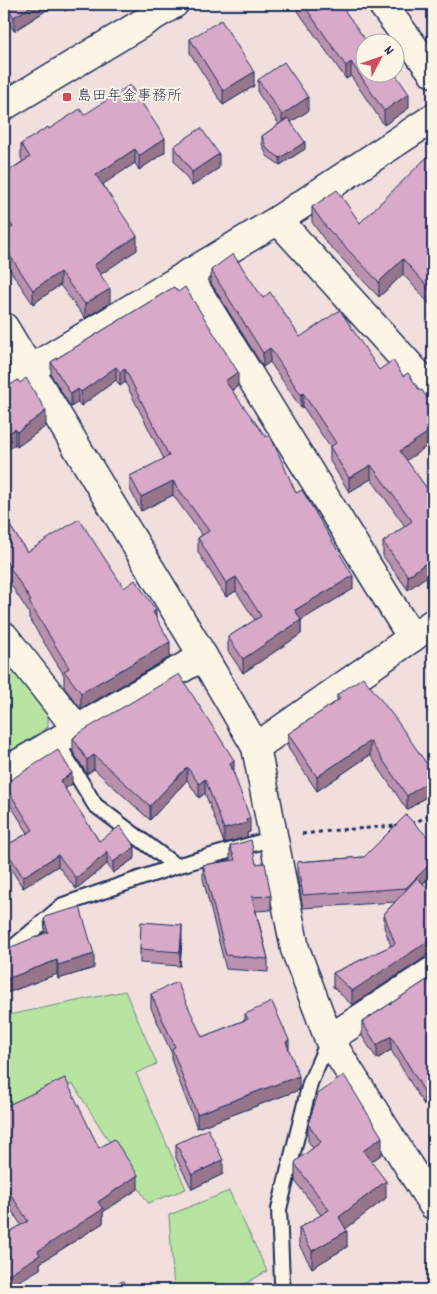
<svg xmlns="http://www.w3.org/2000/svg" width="437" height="1294" font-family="Dekko,'Klee One',sans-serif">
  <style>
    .green { fill: #b8e4a2; stroke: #6a8a80 }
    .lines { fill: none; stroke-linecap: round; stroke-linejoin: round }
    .lane-casing { stroke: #1b2f5e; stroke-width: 18 }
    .street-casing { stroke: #1b2f5e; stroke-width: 31 }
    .secondary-casing { stroke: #1b2f5e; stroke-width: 31 }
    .path { stroke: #1b2f5e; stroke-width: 3; stroke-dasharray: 4 4; stroke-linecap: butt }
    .lane { stroke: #fcf5e5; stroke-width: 14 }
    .street { stroke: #fcf5e5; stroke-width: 28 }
    .secondary { stroke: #fcf5e5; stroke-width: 28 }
    .wall { fill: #ba91ad; stroke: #1b2f5e }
    .shaded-wall { fill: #97768d; stroke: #1b2f5e }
    .building { fill: #d8a9c9; stroke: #1b2f5e }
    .poi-dot { fill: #d1495b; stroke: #fcf5e5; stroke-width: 2 }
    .labels { text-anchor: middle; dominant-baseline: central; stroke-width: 4; stroke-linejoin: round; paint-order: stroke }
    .poi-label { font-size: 15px; fill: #1b2f5e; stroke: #fcf5e5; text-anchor: start }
  </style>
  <rect width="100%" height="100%" fill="#f1dedd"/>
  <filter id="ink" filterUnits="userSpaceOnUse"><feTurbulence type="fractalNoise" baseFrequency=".02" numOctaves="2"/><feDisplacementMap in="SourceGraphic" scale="10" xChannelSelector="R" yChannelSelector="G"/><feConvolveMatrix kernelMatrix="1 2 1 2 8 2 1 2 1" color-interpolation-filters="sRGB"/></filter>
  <g filter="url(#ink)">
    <g class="green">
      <path d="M4,657L48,712V727L4,756Z"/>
      <path d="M125,991L157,1064L136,1073L186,1189L148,1203L73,1084L4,1106V1016Z"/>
      <path d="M229,1191L267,1271L235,1290H174L169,1215Z"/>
    </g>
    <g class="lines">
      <defs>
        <g id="lane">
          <path d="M56,741L95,805L176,866L274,838"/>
          <path d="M4,955L63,905L176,866"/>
          <path d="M284,1290L282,1281L279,1209L310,1083L329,1039"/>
        </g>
        <g id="street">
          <path d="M278,220L433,391"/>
          <path d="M187,274L412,638"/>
          <path d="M4,327L203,656L256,747L295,949L329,1039L433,1205"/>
          <path d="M4,385L278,220L433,118"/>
          <path d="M4,636L77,729"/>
          <path d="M256,747L433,623"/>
          <path d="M4,772L203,656"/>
          <path d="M329,1039L433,971"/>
        </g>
        <g id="secondary">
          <path d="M382,4L433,73"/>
          <path d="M4,106L174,4"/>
        </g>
      </defs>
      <use href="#lane" class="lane-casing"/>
      <use href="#street" class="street-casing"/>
      <use href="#secondary" class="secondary-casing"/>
      <g class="path">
        <path d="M411,824L433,814"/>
        <path d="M302,834L339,830L398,826"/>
      </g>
      <use href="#lane" class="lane"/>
      <use href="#street" class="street"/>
      <use href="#secondary" class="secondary"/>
    </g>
    <g class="wall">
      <path d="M4,4H56L14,31L4,15Z"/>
      <path d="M61,4H77L65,11Z"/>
      <path d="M293,4H340L409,108L384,125L351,76L346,79Z"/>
      <path d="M190,39L254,86L223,105L190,53Z"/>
      <path d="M258,80L308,111L291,122L305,149L280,165L267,156L262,144V136L279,124L258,93Z"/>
      <path d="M84,115L165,152L139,170L135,163L103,184L137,250L100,274L110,303L85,318L60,285L33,304L4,261V233L6,231L4,228V174L23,161L21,158V144L49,129Z"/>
      <path d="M174,146L219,168L192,186L174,160Z"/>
      <path d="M433,153V308L403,274L379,297L326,242L312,222V207L360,223Z"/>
      <path d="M211,270L263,298L300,337L379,370L433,442L406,460L433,497L408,590L383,556V542L405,526L371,479L349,492L330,461V447L303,407L301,408L270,362L263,367L211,283Z"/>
      <path d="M174,287L238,386L232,390L296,493L353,589L301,620V634L243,673L228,651V637L255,620L236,591L226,597L198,552V538L202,535L173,495L141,511L130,489V476L164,459L125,382L120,386L116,380L81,406L78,402L71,407L51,375V362Z"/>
      <path d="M4,389L46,426L17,447L15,445Z"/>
      <path d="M4,517L27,552L124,588L156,618L170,657L81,709L64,687V675L29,618V613L6,577Z"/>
      <path d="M337,695L433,773V792L407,810L370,755L317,791L288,748V734L337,701Z"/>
      <path d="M76,735L234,774L250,832L247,833V837L224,843L205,793L199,798L187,780L150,820L94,769L87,774L73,752V738L76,736Z"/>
      <path d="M4,784H72L65,789L99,841L135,858L113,873L107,864L76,889L58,866L23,888L4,858V847L28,833L4,795Z"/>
      <path d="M433,842V873L423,884L424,958L352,1005L333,987V973L391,946L384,927V914L395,902L303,908L297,875V862L364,857Z"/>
      <path d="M230,846L256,864L271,896V910L256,911L268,959V972L226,969L203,879V865L230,861Z"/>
      <path d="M44,919L94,968L58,979L57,974L7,993L4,983V950L45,934Z"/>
      <path d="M182,939L180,966L140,963V949Z"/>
      <path d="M433,976V1099L424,1105L391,1050L377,1059L362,1036V1022Z"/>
      <path d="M151,994L202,1037L245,1020V1014L289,1050L299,1090L197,1128L172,1062V1054L151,1008Z"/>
      <path d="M4,1107L99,1148L138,1189L103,1212V1223L40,1263V1269L21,1225L4,1198Z"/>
      <path d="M308,1124L382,1154L371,1162L386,1198L345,1229L347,1247L312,1268L299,1245V1228L321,1215L295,1181V1164L313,1148L308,1141Z"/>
      <path d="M176,1144L223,1174L192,1189L176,1158Z"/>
    </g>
    <g class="shaded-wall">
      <path d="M35,4H56L14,31V17Z"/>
      <path d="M65,4H77L65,11Z"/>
      <path d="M351,62V76L346,79V66Z"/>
      <path d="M254,72V86L223,105V91Z"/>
      <path d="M409,94V108L384,125V111Z"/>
      <path d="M308,97V111L282,128V115Z"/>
      <path d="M165,138V152L139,170V156Z"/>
      <path d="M305,142V149L280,165V158Z"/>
      <path d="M135,149V163L96,189V175Z"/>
      <path d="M219,154V168L192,186V172Z"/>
      <path d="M137,236V250L94,279V265Z"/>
      <path d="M403,259V274L379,297V282Z"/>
      <path d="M60,272V285L33,304V290Z"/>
      <path d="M110,289V303L85,318V304Z"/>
      <path d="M270,348V362L263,367V353Z"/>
      <path d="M116,367V380L81,406V392Z"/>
      <path d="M125,369V382L120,386V372Z"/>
      <path d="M238,372V386L225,395V381Z"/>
      <path d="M78,389V402L71,407V394Z"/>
      <path d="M303,393V407L301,408V395Z"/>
      <path d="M46,411V426L17,447V432Z"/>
      <path d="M15,429V445L4,452V437Z"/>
      <path d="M433,429V442L400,465V451Z"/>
      <path d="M371,465V479L349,492V478Z"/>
      <path d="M173,481V495L141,511V497Z"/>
      <path d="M433,558V572L408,590V576Z"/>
      <path d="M6,561V577L4,578V562Z"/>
      <path d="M353,576V589L295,624V610Z"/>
      <path d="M236,577V591L226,597V583Z"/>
      <path d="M156,610V626L153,612Z"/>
      <path d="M301,620V634L243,673V659Z"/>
      <path d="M170,642V657L81,709V693Z"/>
      <path d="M370,741V755L317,791V777Z"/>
      <path d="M94,755V769L87,774V760Z"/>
      <path d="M234,760V774L230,763Z"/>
      <path d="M187,767V780L150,820V806Z"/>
      <path d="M72,773V784L60,792V781Z"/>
      <path d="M433,778V792L407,810V796Z"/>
      <path d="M205,779V793L199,798V784Z"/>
      <path d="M250,818V832L247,833V837L224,843V829Z"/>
      <path d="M135,847V858L113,873V862Z"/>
      <path d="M107,853V864L76,889V878Z"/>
      <path d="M58,855V866L23,888V877Z"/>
      <path d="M433,861V873L406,901V888Z"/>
      <path d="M182,925V939L180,966V952Z"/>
      <path d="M433,935V948L424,958L352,1005V991Z"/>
      <path d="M94,954V968L58,979V965Z"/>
      <path d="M57,960V974L7,993V979Z"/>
      <path d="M391,1036V1050L377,1059V1045Z"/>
      <path d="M289,1040V1054L286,1042Z"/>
      <path d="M299,1076V1090L197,1128V1114Z"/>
      <path d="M433,1085V1099L424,1105V1091Z"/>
      <path d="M382,1137V1154L363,1168V1151Z"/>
      <path d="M223,1160V1174L192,1189V1175Z"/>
      <path d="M138,1175V1189L103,1212V1223L40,1263V1269L4,1290V1277L38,1251L98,1202Z"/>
      <path d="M386,1181V1198L339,1234V1217Z"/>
      <path d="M347,1231V1247L312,1268V1251Z"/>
    </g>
    <g class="building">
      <path d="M5,4H35L14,17Z"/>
      <path d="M303,4H340L367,42H364V72H394L409,94L384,111L351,62L346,66Z"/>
      <path d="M221,20L254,72L223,91L190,39Z"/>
      <path d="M284,62L308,97L282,115L258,80Z"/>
      <path d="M130,85L165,138L139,156L135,149L96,175L137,236L94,265L110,289L85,304L60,272L33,290L4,247V233L13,227L4,214V174L30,157L21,144L48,127L49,129L80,109L84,115Z"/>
      <path d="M288,118L305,142L280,158L267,149L262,136Z"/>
      <path d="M201,128L219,154L192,172L174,146Z"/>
      <path d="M433,153V293L403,259L379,282L326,227L312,207L337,190L360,223L425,159Z"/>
      <path d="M233,254L263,298L270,292L300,337L340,310L379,370L393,360L403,376L408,373L420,391L422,390L433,407V429L400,451L433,497V558L408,576L383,542L412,521L371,465L349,478L330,447L336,443L303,393L301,395L270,348L263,353L211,270Z"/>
      <path d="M174,287L178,292L185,287L238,372L225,381L266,437L270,435L296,493L302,490L353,576L295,610L301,620L243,659L228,637L261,616L236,577L226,583L198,538L209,531L173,481L141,497L130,476L169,456L125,369L120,372L116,367L81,392L78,389L71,394L51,362Z"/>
      <path d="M26,378L46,411L17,432L15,429L4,437V389L18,380L20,383Z"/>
      <path d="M4,517L27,552L79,519L124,588L135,580L156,610L153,612L170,642L81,693L64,671L69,668L29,602L31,601L6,561L4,562Z"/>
      <path d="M179,674L234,760L230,763L250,818L246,820L247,823L224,829L205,779L199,784L187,767L150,806L94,755L87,760L73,738L76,736V735Z"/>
      <path d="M363,677L395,718L433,773V778L407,796L370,741L317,777L288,734L340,699L337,695Z"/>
      <path d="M58,750L72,773L60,781L99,841L120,826L135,847L113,862L106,851L107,853L76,878L58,855L23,877L4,847L33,830L4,784Z"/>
      <path d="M406,815L433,842V861L406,888L303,895L297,862L364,857Z"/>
      <path d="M251,840L256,864L265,863L271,896L252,897L268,959L226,955L203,865L235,860L230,846Z"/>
      <path d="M417,878L433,893V935L424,944L352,991L333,973L395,944L384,914Z"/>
      <path d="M80,907L94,954L58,965L57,960L7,979L4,969V950L48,932L44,919L47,916Z"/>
      <path d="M141,922L182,925L180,952L140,949Z"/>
      <path d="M433,976V1085L424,1091L391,1036L377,1045L362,1022Z"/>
      <path d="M177,982L202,1037L248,1019L245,1014L272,1002L289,1040L286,1042L299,1076L197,1114L172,1049L175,1047L151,994Z"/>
      <path d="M344,1075L382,1137L363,1151L386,1181L339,1217L347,1231L312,1251L299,1228L329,1210L295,1164L296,1161L321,1142L308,1124L318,1094Z"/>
      <path d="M65,1078L99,1148L114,1139L138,1175L98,1202L103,1209L38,1251L40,1255L4,1277V1235L28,1221L4,1184V1107Z"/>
      <path d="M208,1129L223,1160L192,1175L176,1144Z"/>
      <path d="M124,1281L127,1290H98L97,1289Z"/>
      <path d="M252,1284L256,1290H242Z"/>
    </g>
  </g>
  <rect class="poi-dot" x="62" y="92" width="10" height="10" rx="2.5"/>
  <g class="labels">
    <g class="poi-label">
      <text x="77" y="97">島田年金事務所</text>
    </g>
  </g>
  <rect width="437" height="1294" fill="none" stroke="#fcf5e5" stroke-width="20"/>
  <rect x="10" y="10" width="417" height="1274" fill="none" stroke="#1b2f5e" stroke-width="2" filter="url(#ink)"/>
  <g transform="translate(380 58) rotate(49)"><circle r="24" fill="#fcf5e5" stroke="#a2a6af"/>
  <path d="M0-4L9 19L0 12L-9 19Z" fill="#d1495b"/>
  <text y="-8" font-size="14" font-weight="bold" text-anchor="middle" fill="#1b2f5e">N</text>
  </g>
</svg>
